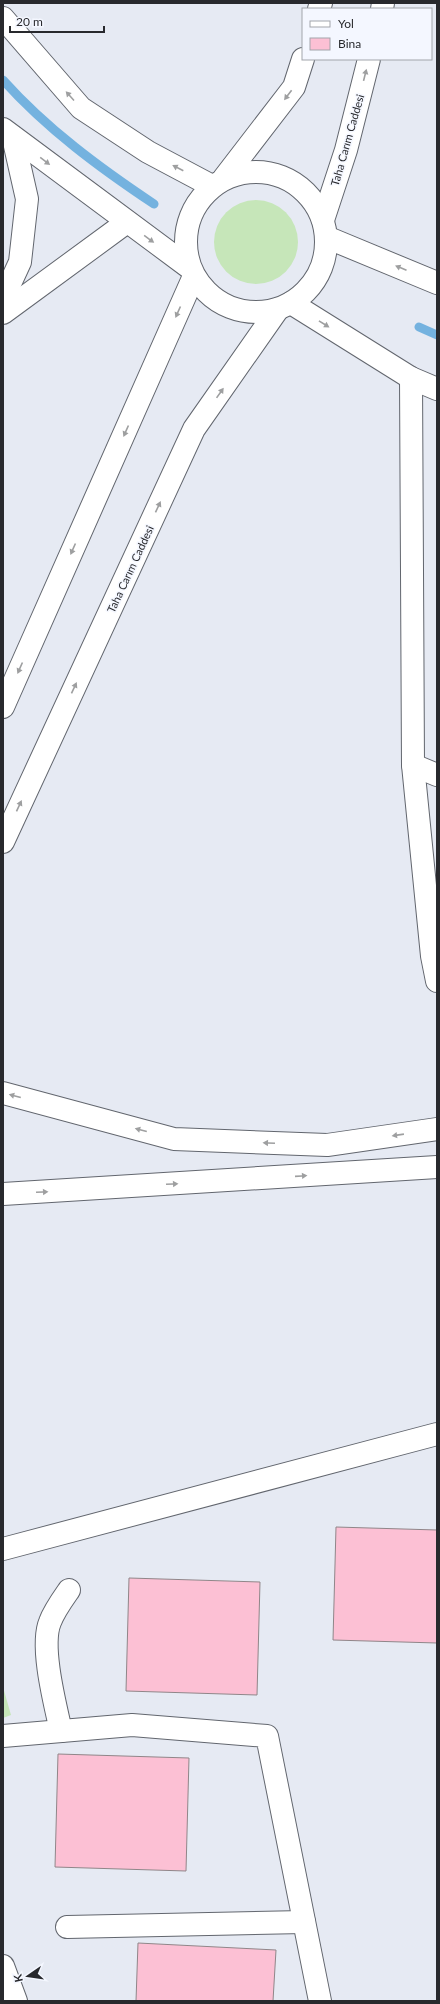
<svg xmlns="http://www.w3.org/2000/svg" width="440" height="2004" font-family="Lato,sans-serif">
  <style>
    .green { fill: #c6e6b9 }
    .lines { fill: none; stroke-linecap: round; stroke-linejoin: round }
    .stream { stroke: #74b2df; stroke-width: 9 }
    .building { fill: #fcc0d4; stroke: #908689 }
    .minor-casing { stroke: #62666e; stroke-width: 24 }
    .major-casing { stroke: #62666e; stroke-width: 24 }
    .minor { stroke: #fff; stroke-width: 22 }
    .major { stroke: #fff; stroke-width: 22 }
    .oneway { fill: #9e9fa0 }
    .labels { text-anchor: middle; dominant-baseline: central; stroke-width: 3; stroke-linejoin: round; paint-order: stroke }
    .street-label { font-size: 11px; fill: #28292d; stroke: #f4f7ff }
  </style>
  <rect width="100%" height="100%" fill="#e6eaf3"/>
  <g class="green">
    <circle cx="256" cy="242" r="42"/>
    <path d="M3,1687L11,1715L3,1718Z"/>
  </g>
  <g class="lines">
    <g class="stream">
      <path d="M3,80C47,129 100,168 154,204"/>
      <path d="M419,327L437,335"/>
    </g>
  </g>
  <g class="building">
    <path d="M336,1527L437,1530V1643L333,1640Z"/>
    <path d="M129,1578L260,1582L257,1695L126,1691Z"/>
    <path d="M58,1754L189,1758L186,1871L55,1867Z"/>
    <path d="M138,1943L276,1950L273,2001H136Z"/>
  </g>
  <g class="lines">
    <defs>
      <g id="minor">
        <path d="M326,237L437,283"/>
        <path d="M3,299L20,262L27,199L13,137"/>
        <path d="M291,303L411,378L437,389"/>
        <path d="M3,313L127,222"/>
        <path d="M411,378L413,765L432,956L437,981"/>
        <path d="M413,765L437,775"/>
        <path d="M3,1093L174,1139L327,1145L437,1129"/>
        <path d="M3,1194L437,1167"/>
        <path d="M3,1549L437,1434"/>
        <path d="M61,1731C55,1704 40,1646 50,1622C54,1611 62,1600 69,1590"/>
        <path d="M3,1736L132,1725L267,1736L320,2001"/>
        <path d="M67,1927L304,1922"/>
        <path d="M3,1966L16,2001"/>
      </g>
      <g id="major">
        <path d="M319,9L321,3"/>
        <path d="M382,9L383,3"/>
        <path d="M3,18L81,108L148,152L212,186"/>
        <path d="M3,129L190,268"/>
        <circle cx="256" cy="242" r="70"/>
        <path d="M224,178L294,87L303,59"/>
        <path d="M323,220L346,150L369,59"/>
        <path d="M3,707L194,276"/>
        <path d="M3,842L194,429L278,309"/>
      </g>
    </defs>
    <use href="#minor" class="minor-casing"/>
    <use href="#major" class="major-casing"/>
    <use href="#minor" class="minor"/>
    <use href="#major" class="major"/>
  </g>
  <defs><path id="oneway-solid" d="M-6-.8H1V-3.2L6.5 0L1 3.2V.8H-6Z"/></defs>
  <g class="oneway">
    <use href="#oneway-solid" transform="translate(365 75) rotate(-76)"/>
    <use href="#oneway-solid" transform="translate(288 95) rotate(127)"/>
    <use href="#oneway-solid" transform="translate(70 96) rotate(-132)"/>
    <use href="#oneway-solid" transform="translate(45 161) rotate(37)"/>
    <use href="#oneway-solid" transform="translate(178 168) rotate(-153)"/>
    <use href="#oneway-solid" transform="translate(149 239) rotate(36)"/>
    <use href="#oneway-solid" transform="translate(401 268) rotate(-157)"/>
    <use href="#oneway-solid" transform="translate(178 312) rotate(114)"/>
    <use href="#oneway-solid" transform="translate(324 324) rotate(32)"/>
    <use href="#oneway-solid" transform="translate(220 393) rotate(-55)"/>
    <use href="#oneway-solid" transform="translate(126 431) rotate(114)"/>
    <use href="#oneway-solid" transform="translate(158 507) rotate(-65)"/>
    <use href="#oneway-solid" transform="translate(73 549) rotate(114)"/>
    <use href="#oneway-solid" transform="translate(20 668) rotate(114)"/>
    <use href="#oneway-solid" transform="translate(74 688) rotate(-65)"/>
    <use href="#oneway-solid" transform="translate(19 806) rotate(-65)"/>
    <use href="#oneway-solid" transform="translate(15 1096) rotate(-165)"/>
    <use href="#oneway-solid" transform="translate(141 1130) rotate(-165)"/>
    <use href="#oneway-solid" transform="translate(398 1135) rotate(172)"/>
    <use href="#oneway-solid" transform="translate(269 1143) rotate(-178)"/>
    <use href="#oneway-solid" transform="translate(301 1176) rotate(-4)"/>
    <use href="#oneway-solid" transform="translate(172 1184) rotate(-3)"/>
    <use href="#oneway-solid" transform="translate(42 1192) rotate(-3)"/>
  </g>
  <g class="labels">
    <g class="street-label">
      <text transform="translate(347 140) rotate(-74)">Taha Carım Caddesi</text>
      <text transform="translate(130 569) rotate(-65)">Taha Carım Caddesi</text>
    </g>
  </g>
  <rect width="440" height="2004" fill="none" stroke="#28292d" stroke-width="8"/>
  <rect x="302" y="8" width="130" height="52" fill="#f4f7ff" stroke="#a2a5ab"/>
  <rect x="310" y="21" width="20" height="6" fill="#ffffff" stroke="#a2a5ab"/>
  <text x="338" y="28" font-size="12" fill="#28292d">Yol</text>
  <rect x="310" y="38" width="20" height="12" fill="#fcc0d4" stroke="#a2a5ab"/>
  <text x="338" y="48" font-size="12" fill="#28292d">Bina</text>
  <g transform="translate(28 1976) rotate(257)" stroke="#f4f7ff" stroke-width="3" paint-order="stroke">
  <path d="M0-3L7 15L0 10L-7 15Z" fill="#28292d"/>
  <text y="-6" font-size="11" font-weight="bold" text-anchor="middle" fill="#28292d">K</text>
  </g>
  <path d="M10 26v6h94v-6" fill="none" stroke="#28292d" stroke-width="2"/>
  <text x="16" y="26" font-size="12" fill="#28292d" stroke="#f4f7ff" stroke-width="3" paint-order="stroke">20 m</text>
</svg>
